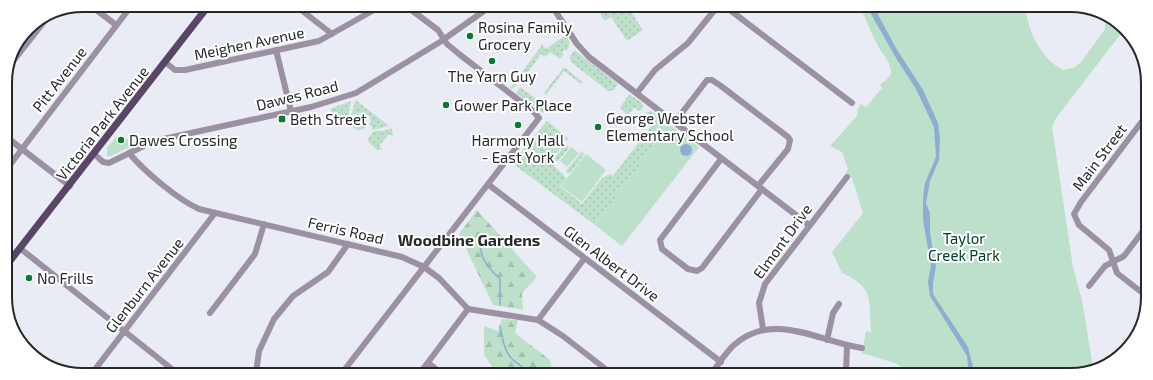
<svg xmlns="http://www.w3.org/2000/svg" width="1153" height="380" font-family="'Exo 2',sans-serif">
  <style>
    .grass { fill: url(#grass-dots) }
    .forest { fill: url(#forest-firs) }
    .green { fill: #bde0cb }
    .water { fill: #8eadd3 }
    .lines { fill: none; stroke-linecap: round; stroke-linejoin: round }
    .stream { stroke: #8eadd3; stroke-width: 1.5 }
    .minor { stroke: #9b91a3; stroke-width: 6 }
    .major { stroke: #594666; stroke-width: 7 }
    .poi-dot { fill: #0a7a30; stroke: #fff; stroke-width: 1.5 }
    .labels { text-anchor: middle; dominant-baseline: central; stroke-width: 4; stroke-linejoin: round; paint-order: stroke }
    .poi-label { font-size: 15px; fill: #27282a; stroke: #fff; text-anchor: start }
    .street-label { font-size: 15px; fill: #27282a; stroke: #fff }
    .park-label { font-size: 15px; fill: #004228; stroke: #fff }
    .neighbourhood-label { font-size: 16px; font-weight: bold; fill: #27282a; stroke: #fff }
    .rim { fill: none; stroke: #27282a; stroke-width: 2 }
  </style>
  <defs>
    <pattern id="grass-dots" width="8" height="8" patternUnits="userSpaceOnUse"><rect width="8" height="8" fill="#bde0cb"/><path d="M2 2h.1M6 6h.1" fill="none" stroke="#a2c0ae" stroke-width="1.8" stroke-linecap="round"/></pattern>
    <pattern id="forest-firs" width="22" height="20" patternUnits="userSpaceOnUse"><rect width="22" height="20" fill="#bde0cb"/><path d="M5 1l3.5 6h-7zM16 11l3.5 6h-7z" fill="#a2c0ae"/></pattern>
  </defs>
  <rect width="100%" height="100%" fill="#e9ecf4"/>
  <g class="grass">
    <path d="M595,6H609L611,11L618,6H627L643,30L627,41L611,17L605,21Z"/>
    <path d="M566,35C570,42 571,45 566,51L564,49L562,53L564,54L560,59L550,52L545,57L541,54C533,66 522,81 512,89L510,88L542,45L546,49Z"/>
    <path d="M575,50L583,57L618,84L614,90L608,91L571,62L570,56Z"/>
    <path d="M564,67L583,82L581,84L564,71L546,95L544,93Z"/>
    <path d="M520,87L540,101L542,99L549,105L550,109L543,113L516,93Z"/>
    <path d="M629,94L642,103L643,108L640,111L634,108L628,115L620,108Z"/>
    <path d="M356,99L357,101L389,126L372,130V126L369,125L371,121L369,116L363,113L353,114L350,118Z"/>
    <path d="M351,101L348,118H346L348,125L332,113L330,109Z"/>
    <path d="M651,111L663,120L652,134L658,141L595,225L512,163L547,121L569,139L563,142C555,141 551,136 546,145C546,150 554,166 557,169C561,173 564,173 566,179L560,186L582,204L602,178L610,174L613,176L649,129L653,123L645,115L647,112Z"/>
    <path d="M392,128L393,136L389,134L379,146L383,149L377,150L367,140L374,131H383Z"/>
    <path d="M565,143L569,148L557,162L554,157L560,152Z"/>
    <path d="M582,151L584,155L570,173H567L566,171Z"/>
  </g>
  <g class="forest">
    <path d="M477,210L537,277L522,293L523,310L493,305L459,234Z"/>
    <path d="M502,319L518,320L515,333L550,360L553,374L497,373L484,355V326L498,331Z"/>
  </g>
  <g class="green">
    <path d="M859,7L1025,8C1030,33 1039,58 1064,70L1075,67L1082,61L1105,29V19L1123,31L1056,118L1052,127L1073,267L1082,300L1093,368L1075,375L912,374L895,363L862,353L866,331L871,332C869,300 874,287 842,273L832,252L863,213L852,178L846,172L848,169L842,152L830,146L858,115L857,110L861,104L866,107L882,88L880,85C884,81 892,77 891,71C890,61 882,54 878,46C871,33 867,20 859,7Z"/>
    <circle cx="359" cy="122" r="8"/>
    <path d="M663,120L699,147L622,246L595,225L658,141L652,135Z"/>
    <path d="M116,137L136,141L139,142L111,156H107V148Z"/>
    <circle cx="553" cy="147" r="7"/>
    <path d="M571,147L579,153L567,167L560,161Z"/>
    <path d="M586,154L606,170L582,202L561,186Z"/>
  </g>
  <g class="water">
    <path d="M867,7H874L876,11L896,48L923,90L938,123L940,139L939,160L930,181L926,203L930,213V232L934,259L936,266L933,284V294L968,347L975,375H969L967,356L930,296L928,282L931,265L923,220V197L925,183L936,157L934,127L916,89L896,58Z"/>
    <circle cx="686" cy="150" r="6"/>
  </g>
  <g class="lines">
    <g class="stream">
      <path d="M479,235C480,257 484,264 500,279V305"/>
      <path d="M500,326C502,336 504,351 512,359C516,363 521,365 524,369V373"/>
    </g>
    <g class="minor">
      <path d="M90,5L116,25"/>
      <path d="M296,6L332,34"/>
      <path d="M552,6L577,44L589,57L809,225"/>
      <path d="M726,7L852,103"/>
      <path d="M276,50L291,111"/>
      <path d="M165,62L175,70H185L319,41L381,6"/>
      <path d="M7,69L51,13"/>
      <path d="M637,93L655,70L688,43L717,7"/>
      <path d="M675,122L707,80H712L721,86L788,137L790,140L788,149L758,186"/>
      <path d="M5,136L70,186"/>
      <path d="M129,153C144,171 177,199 199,209L402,257L424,267L439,278L468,309L538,320L563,336L612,374"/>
      <path d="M94,154L103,162L109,163L154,141L311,107L356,93L440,42L491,6"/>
      <path d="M721,159L660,240L662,249L688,269L697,271L702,268L762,189"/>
      <path d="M6,170L132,5"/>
      <path d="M489,185L721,362"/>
      <path d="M21,249L177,373"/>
      <path d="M1089,286L1105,266L1124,256L1146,227"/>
      <path d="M1145,295L1117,273L1109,250L1079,225L1074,214L1081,202L1146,116"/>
      <path d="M210,313L255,254L264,224"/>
      <path d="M538,320L584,259"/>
      <path d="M763,329L759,303L765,284L847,177"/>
      <path d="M827,340L833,313L839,304"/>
      <path d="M428,363L441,373"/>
      <path d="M93,372L215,213"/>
      <path d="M256,373L259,351L274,319L293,296L328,272L348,244"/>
      <path d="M342,373L539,118L533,111L459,54L447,44L438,30L406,6"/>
      <path d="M420,373L468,309"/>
      <path d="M711,374C719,364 725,353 734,345C773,310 819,342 862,348"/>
      <path d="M846,374L847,346"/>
    </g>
    <path class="major" d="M6,266L209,5"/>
  </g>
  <g class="poi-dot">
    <circle cx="470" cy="36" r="4"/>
    <circle cx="492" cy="61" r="4"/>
    <circle cx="446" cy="105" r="4"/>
    <rect x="278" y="115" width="8" height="8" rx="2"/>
    <circle cx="518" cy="125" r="4"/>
    <circle cx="598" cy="127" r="4"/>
    <circle cx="121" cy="140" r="4"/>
    <circle cx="29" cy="278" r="4"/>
  </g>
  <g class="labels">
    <g class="poi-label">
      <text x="478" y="27">Rosina Family<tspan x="478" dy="17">Grocery</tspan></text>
      <text x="492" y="76" text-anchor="middle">The Yarn Guy</text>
      <text x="454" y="105">Gower Park Place</text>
      <text x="606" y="118">George Webster<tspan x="606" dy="17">Elementary School</tspan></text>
      <text x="290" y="119">Beth Street</text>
      <text x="129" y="140">Dawes Crossing</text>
      <text x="518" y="140" text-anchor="middle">Harmony Hall<tspan x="518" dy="17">- East York</tspan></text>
      <text x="37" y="278">No Frills</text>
    </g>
    <g class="street-label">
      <text transform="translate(249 43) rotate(-12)">Meighen Avenue</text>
      <text transform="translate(59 79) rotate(-52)">Pitt Avenue</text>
      <text transform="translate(297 95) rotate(-14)">Dawes Road</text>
      <text transform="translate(102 123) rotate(-52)">Victoria Park Avenue</text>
      <text transform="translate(1099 157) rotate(-53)">Main Street</text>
      <text transform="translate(346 230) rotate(13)">Ferris Road</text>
      <text transform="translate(782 241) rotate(-54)">Elmont Drive</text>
      <text transform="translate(612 263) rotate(37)">Glen Albert Drive</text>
      <text transform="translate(144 285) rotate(-52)">Glenburn Avenue</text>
    </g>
    <g class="park-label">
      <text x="964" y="238">Taylor<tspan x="964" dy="17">Creek Park</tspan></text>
    </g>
    <g class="neighbourhood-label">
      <text x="469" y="239">Woodbine Gardens</text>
    </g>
  </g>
  <path d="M0 0H1153V380H0ZM83 12H1070A71 71 0 0 1 1141 83V297A71 71 0 0 1 1070 368H83A71 71 0 0 1 12 297V83A71 71 0 0 1 83 12Z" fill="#fff" fill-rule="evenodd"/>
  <path class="rim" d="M83 12H1070A71 71 0 0 1 1141 83V297A71 71 0 0 1 1070 368H83A71 71 0 0 1 12 297V83A71 71 0 0 1 83 12Z"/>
</svg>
